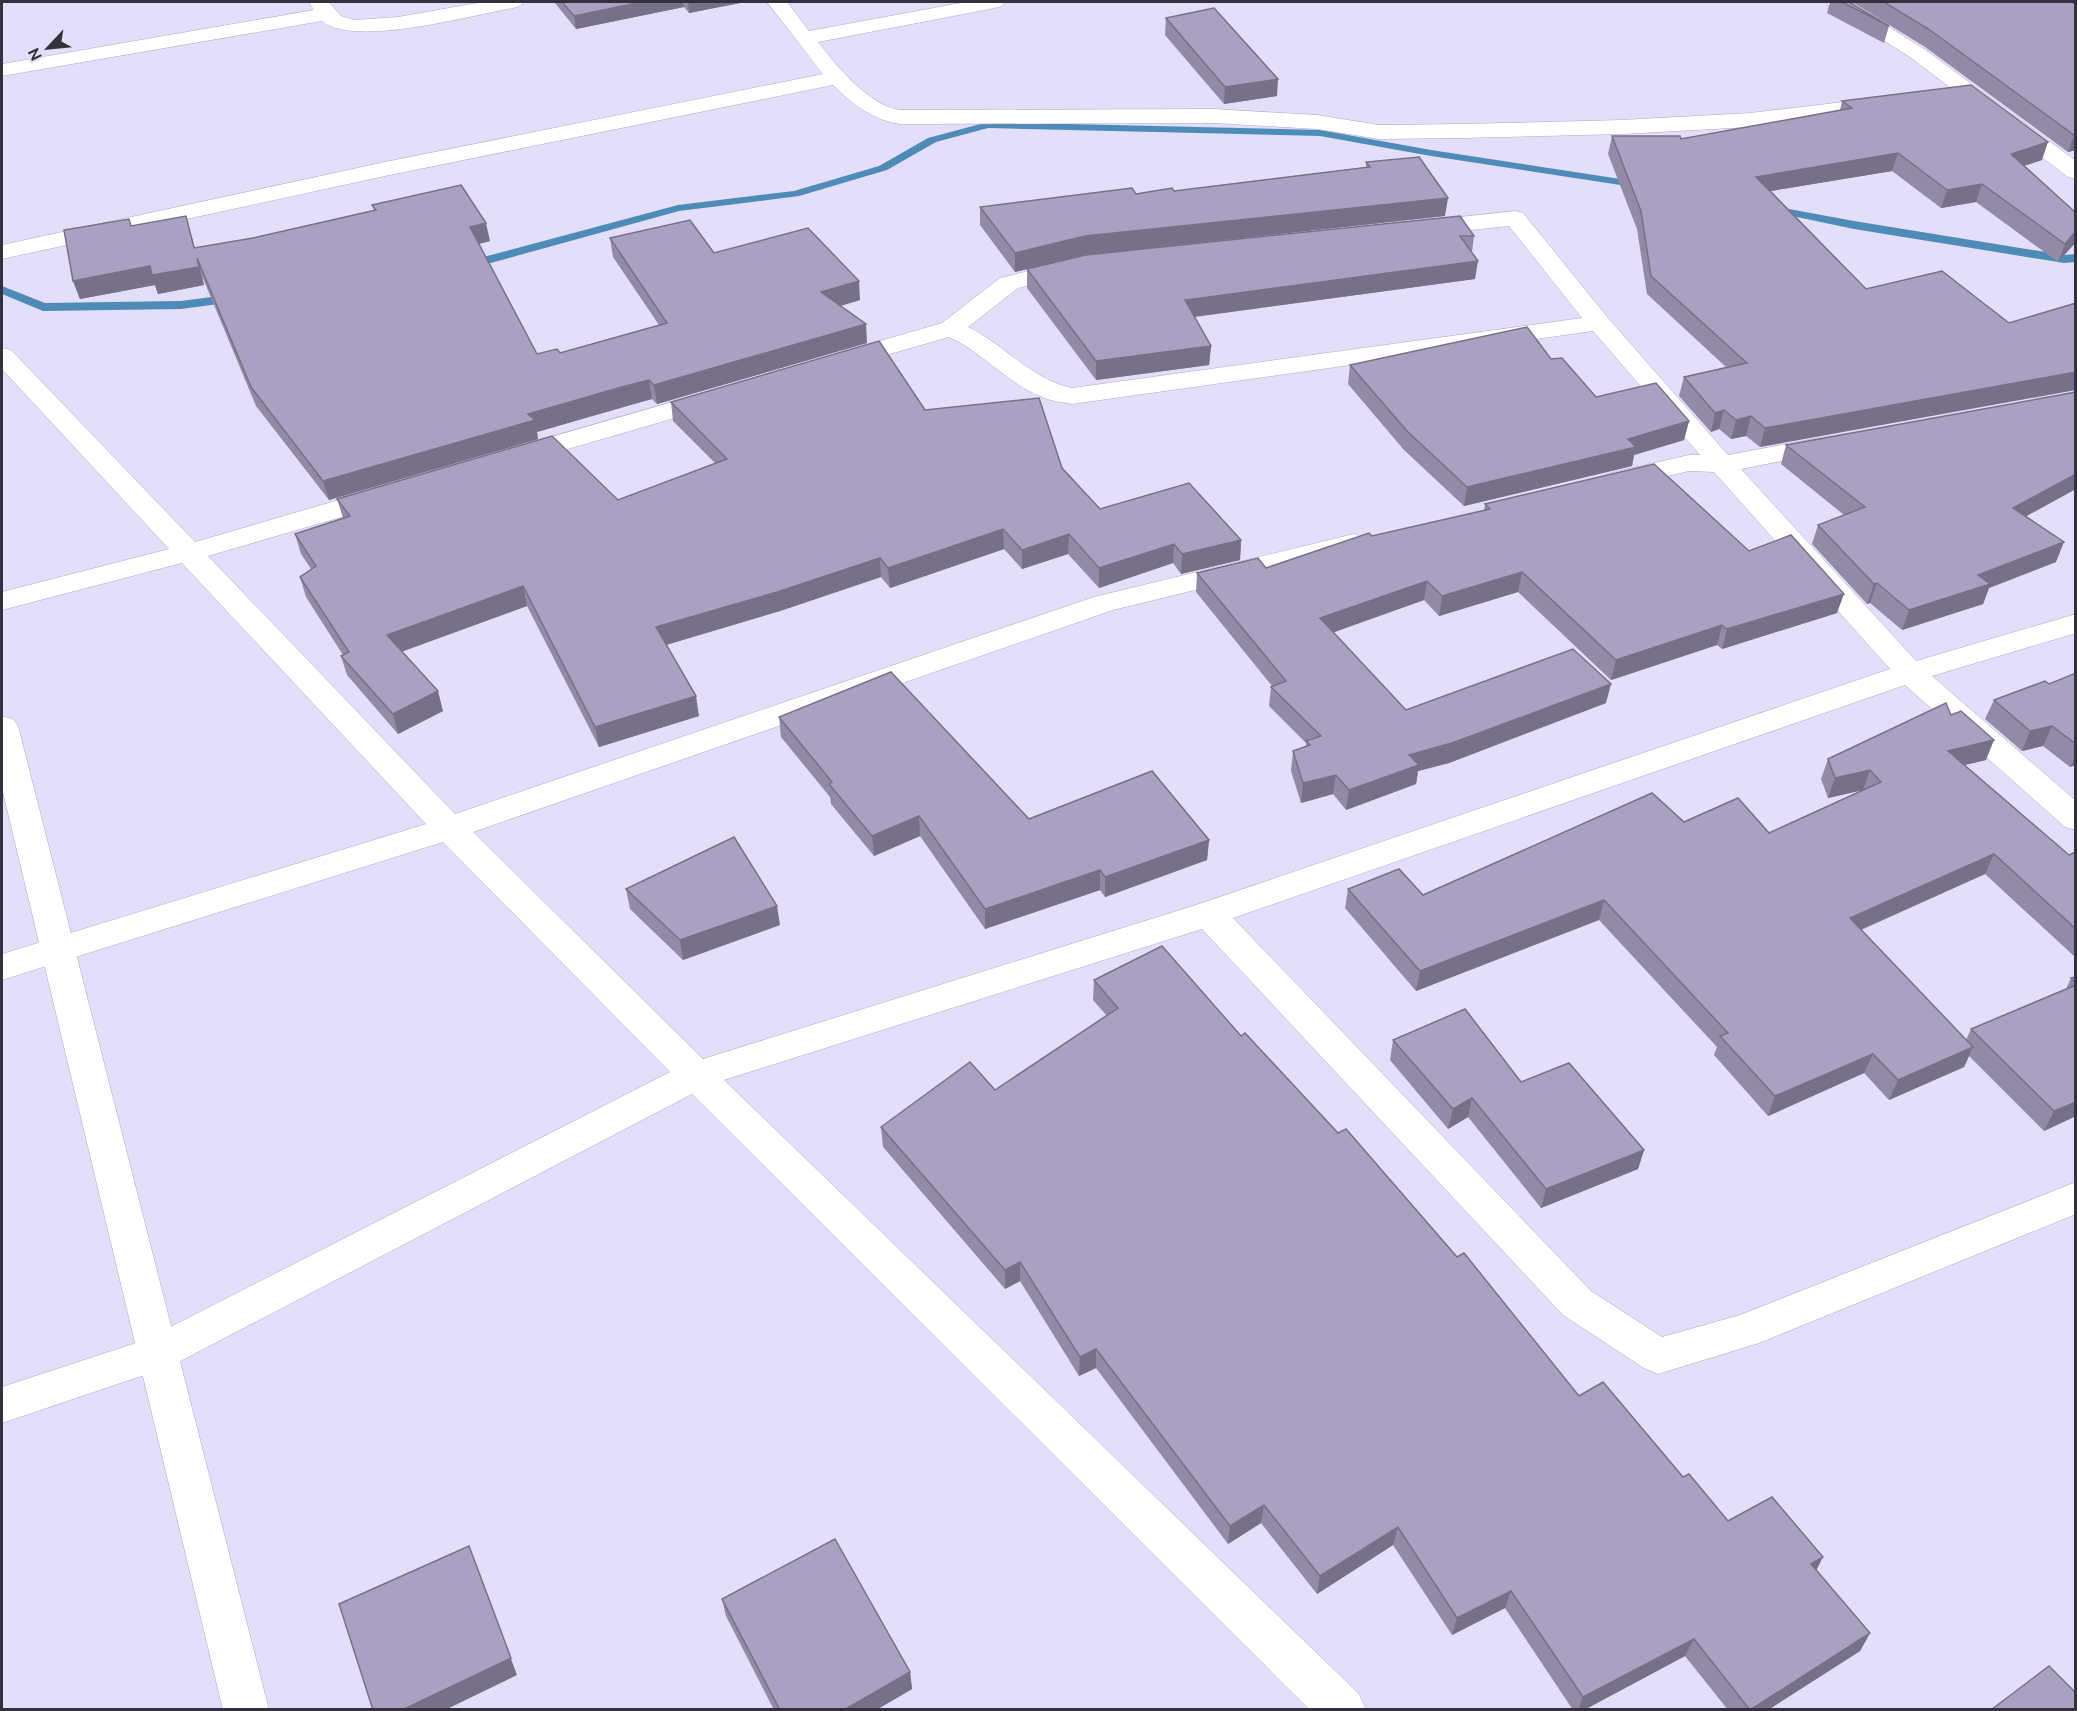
<svg xmlns="http://www.w3.org/2000/svg" width="2077" height="1711" font-family="Ubuntu,sans-serif">
  <style>
    .lines { fill: none; stroke-linecap: round; stroke-linejoin: round }
    .stream { fill: #4f8bb7; fill-rule: evenodd }
    .street-casing { stroke: #aea7c9; stroke-width: 1 }
    .secondary-casing { stroke: #aea7c9; stroke-width: 1 }
    .street { fill: #fff; fill-rule: evenodd }
    .secondary { fill: #fff; fill-rule: evenodd }
    .wall { fill: #928aa7 }
    .shaded-wall { fill: #777188 }
    .building { fill: #aaa1c2; stroke: #777188; stroke-width: 1.5 }
  </style>
  <rect width="100%" height="100%" fill="#e3defa"/>
  <g class="lines">
    <g class="stream">
      <path d="M988,122L1320,130L1431,150L1640,182L1646,185L1640,188L1431,156L1320,136L988,128L936,142L887,170L799,196L679,211L469,269L465,270L459,266L461,263L678,205L794,191L879,166L928,138Z"/>
      <path d="M1772,206L1854,221L2064,255L2076,254V262L2064,263L1854,229L1768,211V207Z"/>
      <path d="M2,286L45,303L181,301L234,294L240,298L234,302L181,309L43,311L2,294Z"/>
    </g>
    <defs>
      <g id="street">
        <path d="M309,2H329L341,16L354,20L398,17L483,2H523L520,6L513,8C472,15 354,48 322,21L2,76V64L314,10Z"/>
        <path d="M767,2H787L809,31L966,2H1005L1002,6L995,8L818,42C836,65 869,106 900,110L1214,109L1317,115L1379,125L1463,124L1622,120L1750,113L1886,97L1894,98L1897,103L1894,108L1886,109L1750,127L1622,134L1463,138L1379,139L1317,129L1214,123L900,124C873,120 852,104 833,85L385,176L2,259V245L385,162L823,74Z"/>
        <path d="M1826,2H1849L1924,49L2076,161V179L2068,177L1910,57L1829,6Z"/>
        <path d="M1515,211L1523,213L1608,318L1728,455L1829,436L1838,438L1842,444L1838,450L1741,469L1916,661L2076,614V633L1932,676L2076,801V830L2065,827L1905,685L1233,918L1591,1291L1662,1337L1740,1315L2076,1182V1214L1759,1343L1658,1374L1644,1368L1563,1315L1202,929L724,1080L1359,1694L1366,1710H1310L692,1094L171,1366L2,1423V1387L145,1340L670,1072L443,842L2,980V954L426,824L182,563L2,610V592L169,549L2,369V348L11,350L195,542L373,490L383,488L393,490L397,496L393,502L208,556L455,814L1094,597L1354,534L1364,537L1368,543L1364,549L1113,610L473,832L703,1059L1196,905L1890,669L1714,472L1689,471L1617,488L1607,486L1603,480L1607,474L1689,455H1700L1593,331L1072,404C1062,402 1049,401 1040,396C1006,382 982,352 949,337L841,368L832,365L828,360L832,355L942,323L1000,278L1070,261L1079,263L1082,268L1079,273L1018,288L968,327C1004,344 1032,380 1072,388L1582,318L1509,226L1423,235L1415,233L1411,228L1415,223L1423,221Z"/>
        <path d="M714,390L723,392L727,398L723,404L516,464L506,462L503,456L506,450Z"/>
      </g>
      <path id="secondary" d="M2,716L13,719L18,726L269,1710H223L2,788Z"/>
    </defs>
    <use href="#street" class="street-casing"/>
    <use href="#secondary" class="secondary-casing"/>
    <use href="#street" class="street"/>
    <use href="#secondary" class="secondary"/>
  </g>
  <g class="wall">
    <path d="M538,2H740V3L689,13L684,7L576,29L555,3Z"/>
    <path d="M1830,2H1849L1889,26L1884,43L1827,13Z"/>
    <path d="M1852,2H2076V150L2068,152L1925,47Z"/>
    <path d="M1166,18L1277,96L1224,104L1165,35Z"/>
    <path d="M1842,101L2042,160L2024,166L2076,213V242L2058,262L1976,202L1941,208L1892,171L1771,191L1866,289L1760,447L1746,436L1731,439L1719,429L1711,432L1679,396L1684,377L1726,367L1647,294L1637,229L1608,154L1612,136L1681,139L1840,110Z"/>
    <path d="M1366,162L1445,216L1085,255L1015,272L980,225V207L1174,191L1366,167Z"/>
    <path d="M372,205L490,241L479,244L537,354L560,353L659,325L613,257L610,238L714,253L860,300L840,306L867,343L657,404L652,399L621,407L537,432L538,439L329,500L256,406L202,276L204,285L158,294L155,285L80,299L73,281L129,219L131,226L191,234L195,248L253,238L374,210Z"/>
    <path d="M1474,236L1472,252L1475,279L1195,317L1211,346L1209,365L1096,380L1027,288V269L1086,255Z"/>
    <path d="M1551,359L1596,397L1689,421L1684,440L1634,455L1632,466L1464,506L1404,450L1348,384L1350,365Z"/>
    <path d="M671,402L925,410L1062,468L1100,509L1241,540L1240,560L1181,574L1173,563L1099,588L1068,554L1022,569L1004,549L890,588L881,577L780,611L666,645L699,716L599,747L527,606L402,651L443,711L398,734L347,675L341,656L343,655L306,597L300,577L311,569L301,554L295,534L343,518L337,499L618,500L715,463L673,421Z"/>
    <path d="M1786,445L2025,517L2056,562L1989,588L1983,604L1902,630L1870,603L1867,604L1812,544L1818,525L1844,515L1781,464Z"/>
    <path d="M1485,504L1749,551L1837,613L1722,649L1717,645L1611,680L1518,592L1439,616L1424,600L1333,632L1406,710L1606,703L1449,763L1418,771L1416,784L1346,810L1333,794L1301,803L1291,771L1293,751L1306,747V743L1269,706L1271,687L1272,686L1196,592L1197,573L1266,568L1372,536L1484,511Z"/>
    <path d="M2076,673V765L2070,767L2043,746L2022,751L1985,719L1994,700L2049,684Z"/>
    <path d="M1951,715L1986,760L1964,765L2069,855L2076,852V956H2074L1985,874L1861,930L1966,1040L1971,1029L2066,989L2071,978L2076,977V1116L2044,1131L1969,1056L1964,1067L1889,1100L1864,1073L1768,1116L1714,1055L1717,1047L1599,920L1416,991L1345,908L1348,889L1423,895L1684,822L1769,833L1863,790L1828,798L1821,779L1828,759Z"/>
    <path d="M779,717L1029,819L1209,840L1207,860L1105,897L1100,890L985,929L920,836L874,856L831,804L830,797L781,737Z"/>
    <path d="M626,889L780,925L683,960L630,909Z"/>
    <path d="M1094,980L1241,1036L1579,1396L1683,1477L1728,1521L1816,1570L1870,1633L1860,1651L1768,1710H1728L1685,1656L1584,1710H1573L1505,1608L1452,1635L1393,1545L1317,1594L1261,1523L1228,1544L1096,1368L1079,1376L1020,1281L1005,1289L883,1147L881,1127L995,1090L1107,1016L1093,1000Z"/>
    <path d="M1393,1040L1521,1082L1644,1150L1638,1169L1541,1208L1468,1117L1448,1129L1390,1060Z"/>
    <path d="M722,1599L910,1672L912,1689L876,1710H774L726,1616Z"/>
  </g>
  <g class="shaded-wall">
    <path d="M642,2H683L684,7L576,29L574,16Z"/>
    <path d="M688,2H740V3L689,13Z"/>
    <path d="M1278,79L1277,96L1224,104L1225,87Z"/>
    <path d="M2076,134V150L2068,152L2074,135Z"/>
    <path d="M2048,142L2042,160L2005,172L2011,154Z"/>
    <path d="M1898,153L1892,171L1752,194L1756,177Z"/>
    <path d="M1982,184L1976,202L1941,208L1947,190Z"/>
    <path d="M1448,198L1445,216L1085,255L1015,272V253L1085,236Z"/>
    <path d="M486,223L490,241L474,245L470,227Z"/>
    <path d="M2076,231V242L2058,262L2065,244Z"/>
    <path d="M197,258L204,285L158,294L155,285L80,299L73,281Z"/>
    <path d="M1478,261L1475,279L1184,318L1185,300Z"/>
    <path d="M859,281L860,300L823,311L821,292Z"/>
    <path d="M866,324L867,343L657,404L654,385Z"/>
    <path d="M1211,346L1209,365L1096,380V361Z"/>
    <path d="M2076,372V390L1760,447L1765,428Z"/>
    <path d="M649,380L652,399L537,432L538,439L329,500L323,481L528,414Z"/>
    <path d="M1724,410L1719,429L1711,432L1715,413Z"/>
    <path d="M1751,416L1746,436L1731,439L1736,420Z"/>
    <path d="M1689,421L1684,440L1634,455L1632,466L1464,506L1467,487Z"/>
    <path d="M2076,474V489L2005,528L2013,508Z"/>
    <path d="M1003,529L1004,549L890,588L888,568Z"/>
    <path d="M1069,534L1068,554L1022,569V550Z"/>
    <path d="M1241,540L1240,560L1181,574L1182,554Z"/>
    <path d="M2064,542L2056,562L1989,588L1983,604L1902,630L1909,610L1978,575Z"/>
    <path d="M1174,544L1173,563L1099,588V568Z"/>
    <path d="M880,558L881,577L780,611L659,647L656,627Z"/>
    <path d="M1522,572L1518,592L1439,616L1442,596Z"/>
    <path d="M1427,581L1424,600L1318,638L1320,618Z"/>
    <path d="M1877,583L1870,603L1867,604L1874,584Z"/>
    <path d="M523,586L527,606L393,655L387,635Z"/>
    <path d="M1844,594L1837,613L1722,649L1727,629Z"/>
    <path d="M1722,625L1717,645L1611,680L1616,660Z"/>
    <path d="M1611,684L1606,703L1449,763L1418,771L1416,784L1346,810L1349,790L1409,755Z"/>
    <path d="M438,691L443,711L398,734L393,714Z"/>
    <path d="M696,696L699,716L599,747L595,727Z"/>
    <path d="M2052,726L2043,746L2022,751L2030,731Z"/>
    <path d="M1994,740L1986,760L1940,771L1948,751Z"/>
    <path d="M2076,756V765L2070,767Z"/>
    <path d="M1870,770L1863,790L1828,798L1835,778Z"/>
    <path d="M1336,775L1333,794L1301,803L1303,783Z"/>
    <path d="M919,816L920,836L874,856L872,836Z"/>
    <path d="M1209,840L1207,860L1105,897V877Z"/>
    <path d="M1994,854L1985,874L1842,938L1850,918Z"/>
    <path d="M1100,870V890L985,929V909Z"/>
    <path d="M1604,900L1599,920L1416,991L1420,971Z"/>
    <path d="M777,906L780,925L683,960L680,940Z"/>
    <path d="M1973,1047L1964,1067L1889,1100L1898,1080Z"/>
    <path d="M1873,1054L1864,1073L1768,1116L1775,1096Z"/>
    <path d="M1472,1098L1468,1117L1448,1129L1453,1109Z"/>
    <path d="M2076,1102V1116L2044,1131L2054,1111Z"/>
    <path d="M1644,1150L1638,1169L1541,1208L1546,1189Z"/>
    <path d="M1020,1262V1281L1005,1289V1270Z"/>
    <path d="M1096,1349V1368L1079,1376L1080,1357Z"/>
    <path d="M1264,1505L1261,1523L1228,1544L1230,1526Z"/>
    <path d="M1398,1527L1393,1545L1317,1594L1320,1576Z"/>
    <path d="M469,1546L517,1675L445,1710H402Z"/>
    <path d="M1823,1557L1814,1575L1811,1564Z"/>
    <path d="M1511,1591L1505,1608L1452,1635L1457,1618Z"/>
    <path d="M1870,1633L1860,1651L1768,1710H1750Z"/>
    <path d="M1694,1639L1685,1656L1584,1710H1578L1583,1697Z"/>
    <path d="M910,1672L912,1689L876,1710H844Z"/>
  </g>
  <g class="building">
    <path d="M562,2H642L574,16Z"/>
    <path d="M1842,2H1849L1889,26Z"/>
    <path d="M1884,2H2071L2076,4V134L2074,135L1930,30Z"/>
    <path d="M1214,8L1278,79L1225,87L1166,18Z"/>
    <path d="M1971,85L2048,142L2011,154L2076,213V231L2065,244L1982,184L1947,190L1898,153L1756,177L1866,289L1942,271L2009,323L2076,303V372L1765,428L1751,416L1736,420L1724,410L1715,413L1684,377L1747,363L1651,276L1641,211L1612,136H1680L1681,139L1852,108L1842,101Z"/>
    <path d="M1419,157L1448,198L1085,236L1015,253L980,207L1132,188L1136,194L1172,188L1174,191L1370,167L1366,162Z"/>
    <path d="M461,185L486,223L470,227L537,354L557,349L560,353L667,323L610,238L690,220L714,253L808,228L859,281L821,292L866,324L654,385L649,380L618,388L528,414L535,420L323,481L251,387L197,258L199,267L152,275L150,266L73,281L64,230L129,219L131,226L186,216L194,248L253,238L376,210L372,205Z"/>
    <path d="M1460,216L1474,236H1460L1478,261L1185,300L1211,346L1096,361L1027,269L1086,255Z"/>
    <path d="M1527,327L1551,359L1562,358L1596,397L1656,383L1689,421L1628,439L1636,447L1467,487L1407,431L1350,365Z"/>
    <path d="M879,341L925,410L1039,398L1062,468L1100,509L1189,483L1241,540L1182,554L1174,544L1099,568L1069,534L1022,550L1003,529L888,568L880,558L777,592L656,627L696,696L595,727L523,586L387,635L438,691L393,714L341,656L349,652L300,577L316,566L295,534L350,516L337,499L552,436L618,500L727,459L671,402Z"/>
    <path d="M2076,392V474L2013,508L2064,542L1978,575L1990,584L1909,610L1877,583L1874,584L1818,525L1865,507L1786,445Z"/>
    <path d="M1654,464L1749,551L1791,535L1844,594L1727,629L1722,625L1616,660L1522,572L1442,596L1427,581L1320,618L1406,710L1573,649L1611,684L1452,743L1409,755L1419,765L1349,790L1336,775L1303,783L1293,751L1310,745L1306,741L1321,736L1271,687L1286,681L1197,573L1258,558L1266,568L1369,533L1372,536L1490,509L1485,504Z"/>
    <path d="M891,672L1029,819L1152,771L1209,840L1105,877L1100,870L985,909L919,816L872,836L829,784L832,782L779,717Z"/>
    <path d="M2076,673V744L2052,726L2030,731L1994,700L2045,681L2049,684Z"/>
    <path d="M1946,703L1951,715L1961,711L1994,740L1948,751L2069,855L2076,852V929L1994,854L1850,918L1973,1047L1898,1080L1873,1054L1775,1096L1720,1036L1728,1033L1604,900L1420,971L1348,889L1399,869L1423,895L1652,793L1684,822L1738,798L1769,833L1881,782L1870,770L1835,778L1828,759Z"/>
    <path d="M734,837L777,906L680,940L626,889Z"/>
    <path d="M1162,946L1241,1036L1245,1033L1338,1133L1346,1129L1457,1257L1464,1253L1579,1396L1603,1382L1683,1477L1689,1474L1728,1521L1772,1497L1823,1557L1811,1564L1870,1633L1750,1710L1694,1639L1583,1697L1511,1591L1457,1618L1398,1527L1320,1576L1264,1505L1230,1526L1096,1349L1080,1357L1020,1262L1005,1270L881,1127L970,1062L995,1090L1118,1008L1094,980Z"/>
    <path d="M2076,977V983L2071,978Z"/>
    <path d="M2076,985V1102L2054,1111L1971,1029Z"/>
    <path d="M1465,1009L1521,1082L1569,1063L1644,1150L1546,1189L1472,1098L1453,1109L1393,1040Z"/>
    <path d="M835,1539L910,1672L844,1710H780L722,1599Z"/>
    <path d="M469,1546L511,1658L402,1710H373L339,1604Z"/>
    <path d="M2049,1666L2076,1693V1710H1991Z"/>
  </g>
  <rect width="2077" height="1711" fill="none" stroke="#34313f" stroke-width="6"/>
  <g transform="translate(48 48) rotate(244)" stroke="#e3defa" stroke-width="4.5" paint-order="stroke">
  <path d="M0-4.5L10 22L0 15L-10 22Z" fill="#34313f"/>
  <text y="-9" font-size="16" font-weight="bold" text-anchor="middle" fill="#34313f">N</text>
  </g>
</svg>
